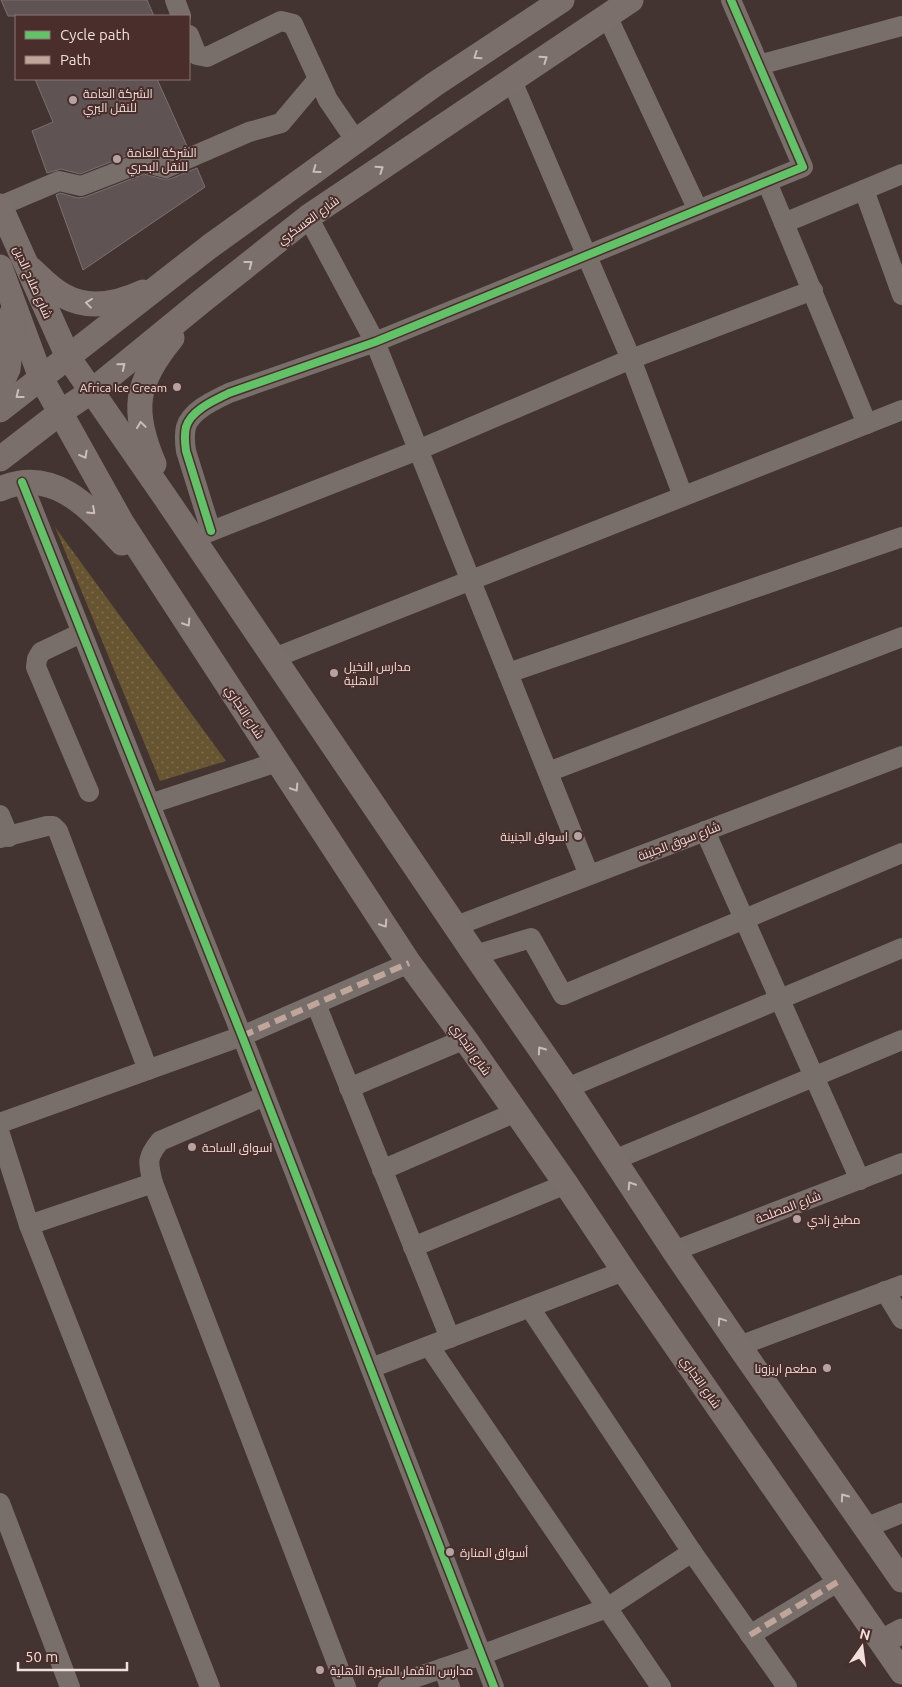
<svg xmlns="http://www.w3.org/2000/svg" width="902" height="1687" font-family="Ubuntu,Cairo,sans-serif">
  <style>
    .park { fill: url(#park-dots) }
    .building { fill: #605354; stroke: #7c6f70 }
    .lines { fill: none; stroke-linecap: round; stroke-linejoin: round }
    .minor { stroke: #786f6b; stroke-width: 20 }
    .major { stroke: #7a6f6a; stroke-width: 25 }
    .quiet { stroke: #c0a59a; stroke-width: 6; stroke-dasharray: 12 6; stroke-linecap: butt }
    .cycleway-casing { stroke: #4a2e2b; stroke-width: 11 }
    .cycleway { stroke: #61c268; stroke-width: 8 }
    .oneway { stroke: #cdbdba }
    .poi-dot { fill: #b4a3a0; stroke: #4a2e2b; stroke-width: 2 }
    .labels { text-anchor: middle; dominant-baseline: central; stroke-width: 4; stroke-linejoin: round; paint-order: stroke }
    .poi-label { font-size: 12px; fill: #f1dfdc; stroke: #4a2e2b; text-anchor: start }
    .street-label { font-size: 12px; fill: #f1dfdc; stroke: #4a2e2b }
  </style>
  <defs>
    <pattern id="park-dots" width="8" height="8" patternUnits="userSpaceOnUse" patternTransform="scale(1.25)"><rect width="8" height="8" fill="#675532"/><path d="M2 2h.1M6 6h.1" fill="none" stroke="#7d6d4f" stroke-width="1.8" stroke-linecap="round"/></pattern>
  </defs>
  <rect width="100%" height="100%" fill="#433432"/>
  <path class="park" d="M55,527L226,761L160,781Z"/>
  <g class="building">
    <path d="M1,0H147L154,16H8Z"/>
    <path d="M35,79H157L187,146L165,155L146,151H139L80,174L61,169L47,173L32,131L53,122Z"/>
    <path d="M197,168L205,187L83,270L56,195L60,193L78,198L85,197L144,174L163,179H170Z"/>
  </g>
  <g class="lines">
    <g class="minor">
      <path d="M175,0L181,16"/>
      <path d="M607,16L698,210"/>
      <path d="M189,35L197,55L207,57L281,21L293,24L328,100L356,141"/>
      <path d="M759,65L902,26"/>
      <path d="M512,81L631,359L683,496"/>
      <path d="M767,182L867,424"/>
      <path d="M864,190L902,295"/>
      <path d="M0,206L59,181L81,186L143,162L166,168L249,132L281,123L318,79"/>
      <path d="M308,217L375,342L589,875"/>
      <path d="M784,223L902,174"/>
      <path d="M22,482L242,1036L494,1687"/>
      <path d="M211,531L186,451C185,444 184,435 186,427C191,410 215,400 229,393L375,342L803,167L731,0"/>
      <path d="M199,536L418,450L631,359L813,290"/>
      <path d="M81,633L41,652L37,659L36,667L89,792"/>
      <path d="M274,658L902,410"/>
      <path d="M508,673L902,537"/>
      <path d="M548,772L902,637"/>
      <path d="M150,804L277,762"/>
      <path d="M0,815L9,837"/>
      <path d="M705,831L860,1180"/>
      <path d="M0,838L47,826H53L58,831L148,1070"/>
      <path d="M456,926L902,756"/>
      <path d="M475,955L531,938L563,995L902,853"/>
      <path d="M316,1004L450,1338"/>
      <path d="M349,1088L465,1039"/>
      <path d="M567,1088L902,948"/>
      <path d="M265,1096L160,1141C146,1158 148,1163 153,1183L346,1687"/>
      <path d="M0,1123L242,1036L409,963"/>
      <path d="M0,1134L29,1225L210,1687"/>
      <path d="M614,1160L902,1040"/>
      <path d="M382,1170L516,1112"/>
      <path d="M29,1225L153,1183"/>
      <path d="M413,1247L566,1184"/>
      <path d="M674,1251L902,1163"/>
      <path d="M885,1291L902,1319"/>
      <path d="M530,1308L692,1552L787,1687"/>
      <path d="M429,1346L661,1687"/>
      <path d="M739,1346L902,1285"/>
      <path d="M371,1368L624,1271"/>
      <path d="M0,1503L70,1687"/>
      <path d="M865,1528L902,1513"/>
      <path d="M750,1635L839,1581"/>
      <path d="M443,1668L450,1687"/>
      <path d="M388,1687L481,1655L607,1608L692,1552"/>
    </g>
    <g class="major">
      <path d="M0,206L68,357L167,500L475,955L567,1088L674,1251L739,1346L902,1580"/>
      <path d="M0,267L41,378L122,523L409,963L465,1039L566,1184L624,1271L902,1672"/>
      <path d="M31,269C41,278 52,290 64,296C89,310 119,303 143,292"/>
      <path d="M0,387L8,369L12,333V313"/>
      <path d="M0,410L209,247L435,84L562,0"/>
      <path d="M0,459L61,412L92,391L202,301L308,217L631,0"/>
      <path d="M154,464C131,410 135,383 172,338"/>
      <path d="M0,489C53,466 89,507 122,543"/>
      <path d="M882,1642L902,1631"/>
    </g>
    <g class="quiet">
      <path d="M242,1036L409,963"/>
      <path d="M750,1635L839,1581"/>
    </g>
    <defs>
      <g id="cycleway">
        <path d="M22,482L242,1036L494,1687"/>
        <path d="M211,531L186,451C185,444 184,435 186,427C191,410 215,400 229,393L375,342L803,167L731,0"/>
      </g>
    </defs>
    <use href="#cycleway" class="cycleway-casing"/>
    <use href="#cycleway" class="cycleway"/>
  </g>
  <defs><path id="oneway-chevron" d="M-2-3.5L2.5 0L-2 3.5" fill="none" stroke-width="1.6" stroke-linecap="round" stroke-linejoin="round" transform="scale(1.25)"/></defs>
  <g class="oneway">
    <use href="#oneway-chevron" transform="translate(477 56) rotate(146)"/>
    <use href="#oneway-chevron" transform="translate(544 59) rotate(-34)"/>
    <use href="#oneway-chevron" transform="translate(380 169) rotate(-34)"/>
    <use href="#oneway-chevron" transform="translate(316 170) rotate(144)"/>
    <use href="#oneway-chevron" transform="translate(249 264) rotate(-38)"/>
    <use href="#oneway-chevron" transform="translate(89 303) rotate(-173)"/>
    <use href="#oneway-chevron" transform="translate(122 366) rotate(-39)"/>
    <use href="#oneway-chevron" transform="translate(19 395) rotate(142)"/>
    <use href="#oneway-chevron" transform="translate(141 425) rotate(-98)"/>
    <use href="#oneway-chevron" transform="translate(84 455) rotate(61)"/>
    <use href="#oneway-chevron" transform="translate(92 511) rotate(43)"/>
    <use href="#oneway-chevron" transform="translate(187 623) rotate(57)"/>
    <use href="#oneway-chevron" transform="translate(295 788) rotate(57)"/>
    <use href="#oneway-chevron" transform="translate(384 924) rotate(57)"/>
    <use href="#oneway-chevron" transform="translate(541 1050) rotate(-125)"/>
    <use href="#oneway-chevron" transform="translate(631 1185) rotate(-123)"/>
    <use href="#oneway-chevron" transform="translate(721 1321) rotate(-124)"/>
    <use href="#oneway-chevron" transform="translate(844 1497) rotate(-125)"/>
  </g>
  <g class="poi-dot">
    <circle cx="73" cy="100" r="5"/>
    <circle cx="117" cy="159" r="5"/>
    <circle cx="177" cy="387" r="5"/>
    <circle cx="334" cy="673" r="5"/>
    <circle cx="578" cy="836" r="5"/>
    <circle cx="192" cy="1147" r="5"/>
    <circle cx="797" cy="1219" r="5"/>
    <circle cx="827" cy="1368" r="5"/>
    <circle cx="450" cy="1552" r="5"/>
    <circle cx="320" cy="1670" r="5"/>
  </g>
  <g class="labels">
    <g class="poi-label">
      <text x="83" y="93">الشركة العامة<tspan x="83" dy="14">للنقل البري</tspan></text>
      <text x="127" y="152">الشركة العامة<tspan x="127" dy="14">للنقل البحري</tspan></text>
      <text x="167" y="387" text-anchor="end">Africa Ice Cream</text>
      <text x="344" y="666">مدارس النخيل<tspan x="344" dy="14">الاهلية</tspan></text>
      <text x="568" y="836" text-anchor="end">اسواق الجنينة</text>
      <text x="202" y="1147">اسواق الساحة</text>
      <text x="807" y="1219">مطبخ زادي</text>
      <text x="817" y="1368" text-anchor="end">مطعم اريزونا</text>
      <text x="460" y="1552">أسواق المنارة</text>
      <text x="330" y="1670">مدارس الأقمار المنيرة الأهلية</text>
    </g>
    <g class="street-label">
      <text transform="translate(308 220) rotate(-36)">شارع العسكري</text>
      <text transform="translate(33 282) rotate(66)">شارع صلاح الدين</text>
      <text transform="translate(245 712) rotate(57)">شارع التجاري</text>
      <text transform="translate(679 841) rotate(-21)">شارع سوق الجنينة</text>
      <text transform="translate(471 1049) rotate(55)">شارع التجاري</text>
      <text transform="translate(788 1207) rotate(-21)">شارع المصلحة</text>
      <text transform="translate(701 1382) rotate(55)">شارع التجاري</text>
    </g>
  </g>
  <rect x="15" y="15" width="175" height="65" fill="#4a2e2b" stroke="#8d7572"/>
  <rect x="25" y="31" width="25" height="8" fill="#61c268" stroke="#8d7572"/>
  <text x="60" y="40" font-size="15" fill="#f1dfdc">Cycle path</text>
  <rect x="25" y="56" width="25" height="8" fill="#c0a59a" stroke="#8d7572"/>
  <text x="60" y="65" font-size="15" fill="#f1dfdc">Path</text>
  <g transform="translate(862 1647) rotate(14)" stroke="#4a2e2b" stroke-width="4" paint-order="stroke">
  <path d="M0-4L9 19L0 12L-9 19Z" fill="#f1dfdc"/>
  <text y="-8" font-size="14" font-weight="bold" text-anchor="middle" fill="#f1dfdc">N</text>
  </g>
  <path d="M18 1662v8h109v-8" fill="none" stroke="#f1dfdc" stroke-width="2.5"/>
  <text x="25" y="1662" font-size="15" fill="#f1dfdc" stroke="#4a2e2b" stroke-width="4" paint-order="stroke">50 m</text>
</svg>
